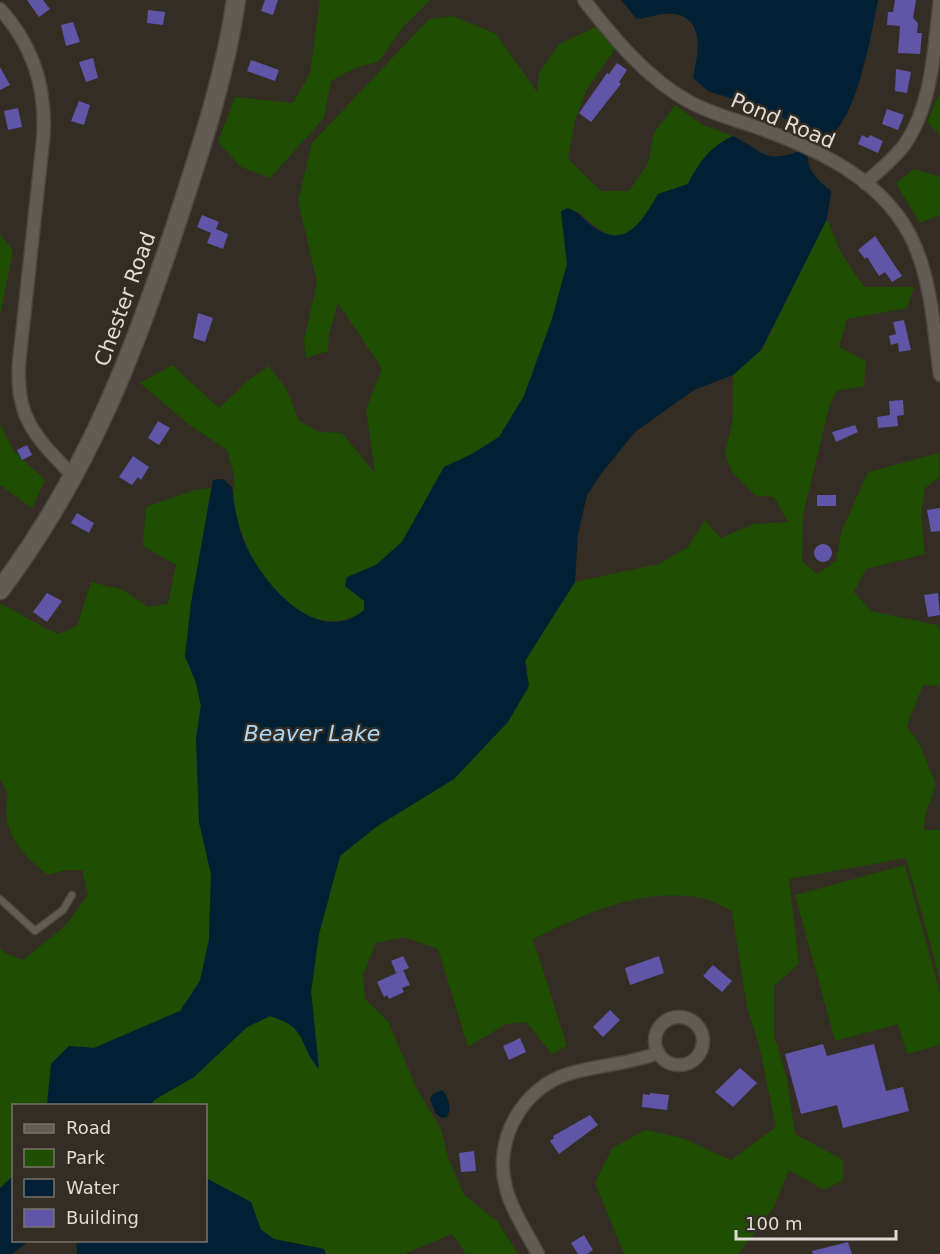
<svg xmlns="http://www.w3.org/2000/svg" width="940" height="1254" font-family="'DejaVu Sans',sans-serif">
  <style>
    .green { fill: #1f4d02 }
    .water { fill: #022033 }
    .building { fill: #6055a7 }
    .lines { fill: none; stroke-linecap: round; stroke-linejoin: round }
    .service-casing { stroke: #4d4841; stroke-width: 9 }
    .minor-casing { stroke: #4d4841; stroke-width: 15 }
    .secondary-casing { stroke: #4d4841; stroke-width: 21 }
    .service { stroke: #635c52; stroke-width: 6 }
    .minor { stroke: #635c52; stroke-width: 12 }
    .secondary { stroke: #635c52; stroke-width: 18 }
    .labels { text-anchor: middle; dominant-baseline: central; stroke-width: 4.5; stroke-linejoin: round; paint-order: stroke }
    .street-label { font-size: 21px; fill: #dfdbd6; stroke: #332d24 }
    .water-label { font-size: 22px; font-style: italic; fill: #acd7f7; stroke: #332d24 }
  </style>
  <rect width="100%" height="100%" fill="#332d24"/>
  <g class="green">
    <path d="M320,0H430L404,26L378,62L357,67L331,81L324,118L270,178L241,167L218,142L235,97L293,103L310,73Z"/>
    <path d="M453,16L496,34L537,92L539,73L559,44L596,27L615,49L586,91L575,120L568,159L601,191H629L648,164L654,133L675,105L703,125L733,136C711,146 699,162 688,184L658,194C634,236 619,253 579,212L561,211L567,264L552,319L524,396L499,437L472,454L444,467L402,542L376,565L347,578L346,586L364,601V610C350,622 329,624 312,617C268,598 243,550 234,504C232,495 235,486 234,477C233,468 229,459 227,450L188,424L140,383L172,365L219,408L249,380L269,366L287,390L299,421L319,432L342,433L375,473L366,409L382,369L338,303L329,334L328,351L306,358L304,340L317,282L298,201L312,143L429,19Z"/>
    <path d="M940,92V135L927,122Z"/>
    <path d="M914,169L940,177V215L920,223L896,183Z"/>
    <path d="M827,219L841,253L864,287H914L907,308L847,319L839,347L866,361L864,386L836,391L829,408L803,515L802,561L817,574L836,561L842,530L868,472L939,453L940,477L925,488L921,515L925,554L866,569L854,592L871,611L937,625L940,630V686L923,685L907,726L920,745L936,785L925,816L924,830H940V979L906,858L789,879L799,964L774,986V1035L787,1079L795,1134L843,1160V1180L824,1190L789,1170L774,1207L738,1254H624L595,1183L612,1148L646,1130L682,1138L731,1160L776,1127L759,1045L747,1007L732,911C723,907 712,900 702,898C643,886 584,914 533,939L567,1046L552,1054L526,1022L506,1024L468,1047L438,949L404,937L376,943L363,975L365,999L388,1021L417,1089L441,1129L448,1157L464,1195L497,1221L518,1254H466L452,1234L404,1254H326L324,1249L274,1239L261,1230L251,1202L206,1178V1106H151L154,1100L194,1077L247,1027L270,1016C310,1029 296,1043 319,1068L311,992L319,934L340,856L376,827L528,669L525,661L575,582L659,564L688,547L705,520L720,538L754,524L788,522L774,497L756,496L732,472L725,453L733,419V375L762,350Z"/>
    <path d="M0,234L13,251L0,315Z"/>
    <path d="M0,424L14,451L45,480L32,508L0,485Z"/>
    <path d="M211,488L185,656L196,683L201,706L196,738L199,822L211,874L209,940L200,981L180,1011L94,1048L69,1046L51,1064L47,1105L14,1106L13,1176L0,1188V948L5,953L23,960L65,926L88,895L82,870H65L48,875C21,854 0,831 8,794L0,779V604C21,612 37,626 58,634L77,626L91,582L123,590L148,607L168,604L176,565L143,546L146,507L195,490Z"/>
    <path d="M905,865L940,993V1045L907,1054L898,1024L835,1041L795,895Z"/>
  </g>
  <g class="water">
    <path d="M621,0H878C871,36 858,112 831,136L819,135C797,159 811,175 831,191L827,219L761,350L733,375L694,390L635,432L601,474L587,495L578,534L575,582L525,661L529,686L508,722L454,779L376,827L340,856L319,934L311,992L319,1069C297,1043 309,1028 270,1016L247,1027L194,1077L154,1100L151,1105L47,1106L51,1064L69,1046L94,1048L180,1011L200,981L209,940L211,874L199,822L196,738L201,706L196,683L185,656L191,603L213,480L223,479L232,487C234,506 238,529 246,546C264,584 318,649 364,610V601L345,586L347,577L376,565L402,542L444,467L472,454L499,437L524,396L552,319L567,264L561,211L568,208C581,213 586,223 598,230C628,249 646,215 658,194L688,184C699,162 711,146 733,136C762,150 764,165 799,151L806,131L773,112L708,91L693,78C697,57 707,20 675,14C663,12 649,18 637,19Z"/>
    <path d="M442,1090C449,1097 452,1109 447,1117L442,1118L436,1114L430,1099L433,1094Z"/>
    <path d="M13,1176L14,1240L29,1241L12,1254H0V1188Z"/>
    <path d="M206,1178L251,1202L261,1230L274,1239L324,1249L326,1254H77L76,1241L206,1240Z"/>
  </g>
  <g class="building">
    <path d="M27,0H43L50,9L39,17Z"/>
    <path d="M265,0H278L273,15L261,11Z"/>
    <path d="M895,0H916L913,18L918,23L917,33H922L920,54L898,53L900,26L887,25L888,12H893Z"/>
    <path d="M148,10L165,12L163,25L147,23Z"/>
    <path d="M73,22L80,42L66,46L61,25Z"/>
    <path d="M93,58L98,78L86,82L79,62Z"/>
    <path d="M251,60L279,70L275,81L247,71Z"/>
    <path d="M617,63L627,70L619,82L621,84L591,122L579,113L607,73L609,74Z"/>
    <path d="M0,67L10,85L0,90Z"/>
    <path d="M896,69L911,72L907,93L895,91Z"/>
    <path d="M79,101L90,105L84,125L71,121Z"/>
    <path d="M18,108L22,127L8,130L4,111Z"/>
    <path d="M887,109L904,115L898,130L882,124Z"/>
    <path d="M862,135L868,138L870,135L883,141L878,153L858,144Z"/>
    <path d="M202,215L219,222L216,229L228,234L223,249L207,243L211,233L197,227Z"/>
    <path d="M875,236L902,276L892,282L885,272L879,276L867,257L865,259L858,250Z"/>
    <path d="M198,313L213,318L205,342L193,338Z"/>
    <path d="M904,320L911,350L899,352L898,343L891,345L889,336L896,334L893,322Z"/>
    <path d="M903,400L904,415L897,416L898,426L878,428L877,417L890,415L889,401Z"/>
    <path d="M158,421L170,428L159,445L148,438Z"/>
    <path d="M855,425L858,432L836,442L832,432Z"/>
    <path d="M27,445L32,455L22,460L17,450Z"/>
    <path d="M133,456L149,467L141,480L138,477L132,485L119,477Z"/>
    <rect x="817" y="495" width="19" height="11"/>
    <path d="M940,508V531L931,532L927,510Z"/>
    <path d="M77,513L94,523L89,533L71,523Z"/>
    <circle cx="823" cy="553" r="9"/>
    <path d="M47,593L62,601L47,622L33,612Z"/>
    <path d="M938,593L940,615L928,617L924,595Z"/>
    <path d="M403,956L409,968L396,973L391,961Z"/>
    <path d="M659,956L664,973L630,985L625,968Z"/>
    <path d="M713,965L732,981L722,992L703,976Z"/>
    <path d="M403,970L410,985L402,988L404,992L389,999L387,995L384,997L377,982Z"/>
    <path d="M610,1010L620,1020L603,1037L593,1027Z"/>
    <path d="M520,1038L526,1052L509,1060L503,1046Z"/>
    <path d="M823,1044L827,1056L874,1044L886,1091L903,1087L909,1111L843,1128L837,1105L801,1114L785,1054Z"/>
    <path d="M740,1068L757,1083L733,1107L715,1092Z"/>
    <path d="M650,1093L669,1095L667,1110L642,1107L643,1094L650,1095Z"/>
    <path d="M590,1115L598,1125L559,1154L550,1141L554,1138L553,1136Z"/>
    <path d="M474,1151L476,1171L461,1172L459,1153Z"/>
    <path d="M584,1235L593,1250L587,1254H578L571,1243Z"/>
    <path d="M848,1242L852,1254H813L812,1251Z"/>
  </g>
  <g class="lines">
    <defs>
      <path id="service" d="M0,899L35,931L63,910L72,895"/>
      <g id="minor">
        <path d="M584,0C613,37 646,78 688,101C709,113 733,119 756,127C818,149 888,181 915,246C932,286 934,332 940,375"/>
        <path d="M0,9C34,46 47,91 43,140L19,363C15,420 38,439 74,477"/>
        <path d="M865,183C879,171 894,159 905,144C933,103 934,47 940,0"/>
        <circle cx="679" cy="1041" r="24"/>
        <path d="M538,1254C527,1233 512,1211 506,1188C493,1141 522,1088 568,1074C598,1065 629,1064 658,1053"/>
      </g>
      <path id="secondary" d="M0,590C90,470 136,348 182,206C204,139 226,70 236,0"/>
    </defs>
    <use href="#service" class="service-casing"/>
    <use href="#minor" class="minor-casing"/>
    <use href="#secondary" class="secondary-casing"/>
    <use href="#service" class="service"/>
    <use href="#minor" class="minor"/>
    <use href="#secondary" class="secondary"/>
  </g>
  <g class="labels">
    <g class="street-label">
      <text transform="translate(783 121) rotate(23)">Pond Road</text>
      <text transform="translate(125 299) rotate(-70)">Chester Road</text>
    </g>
    <g class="water-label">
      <text x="312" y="733">Beaver Lake</text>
    </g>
  </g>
  <rect x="12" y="1104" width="195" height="138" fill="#332d24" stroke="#78736b" stroke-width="1.5"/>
  <rect x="24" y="1124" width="30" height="9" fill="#635c52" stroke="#78736b" stroke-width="1.5"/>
  <text x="66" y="1134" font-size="18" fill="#dfdbd6">Road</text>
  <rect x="24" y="1149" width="30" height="18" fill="#1f4d02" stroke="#78736b" stroke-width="1.5"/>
  <text x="66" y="1164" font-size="18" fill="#dfdbd6">Park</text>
  <rect x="24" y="1179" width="30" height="18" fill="#022033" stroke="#78736b" stroke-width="1.5"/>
  <text x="66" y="1194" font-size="18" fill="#dfdbd6">Water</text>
  <rect x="24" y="1209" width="30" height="18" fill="#6055a7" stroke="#78736b" stroke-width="1.5"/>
  <text x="66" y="1224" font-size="18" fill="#dfdbd6">Building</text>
  <path d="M736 1230v9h160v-9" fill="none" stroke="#dfdbd6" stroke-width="3"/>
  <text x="745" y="1230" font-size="18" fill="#dfdbd6" stroke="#332d24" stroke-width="4.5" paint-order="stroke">100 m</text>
</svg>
